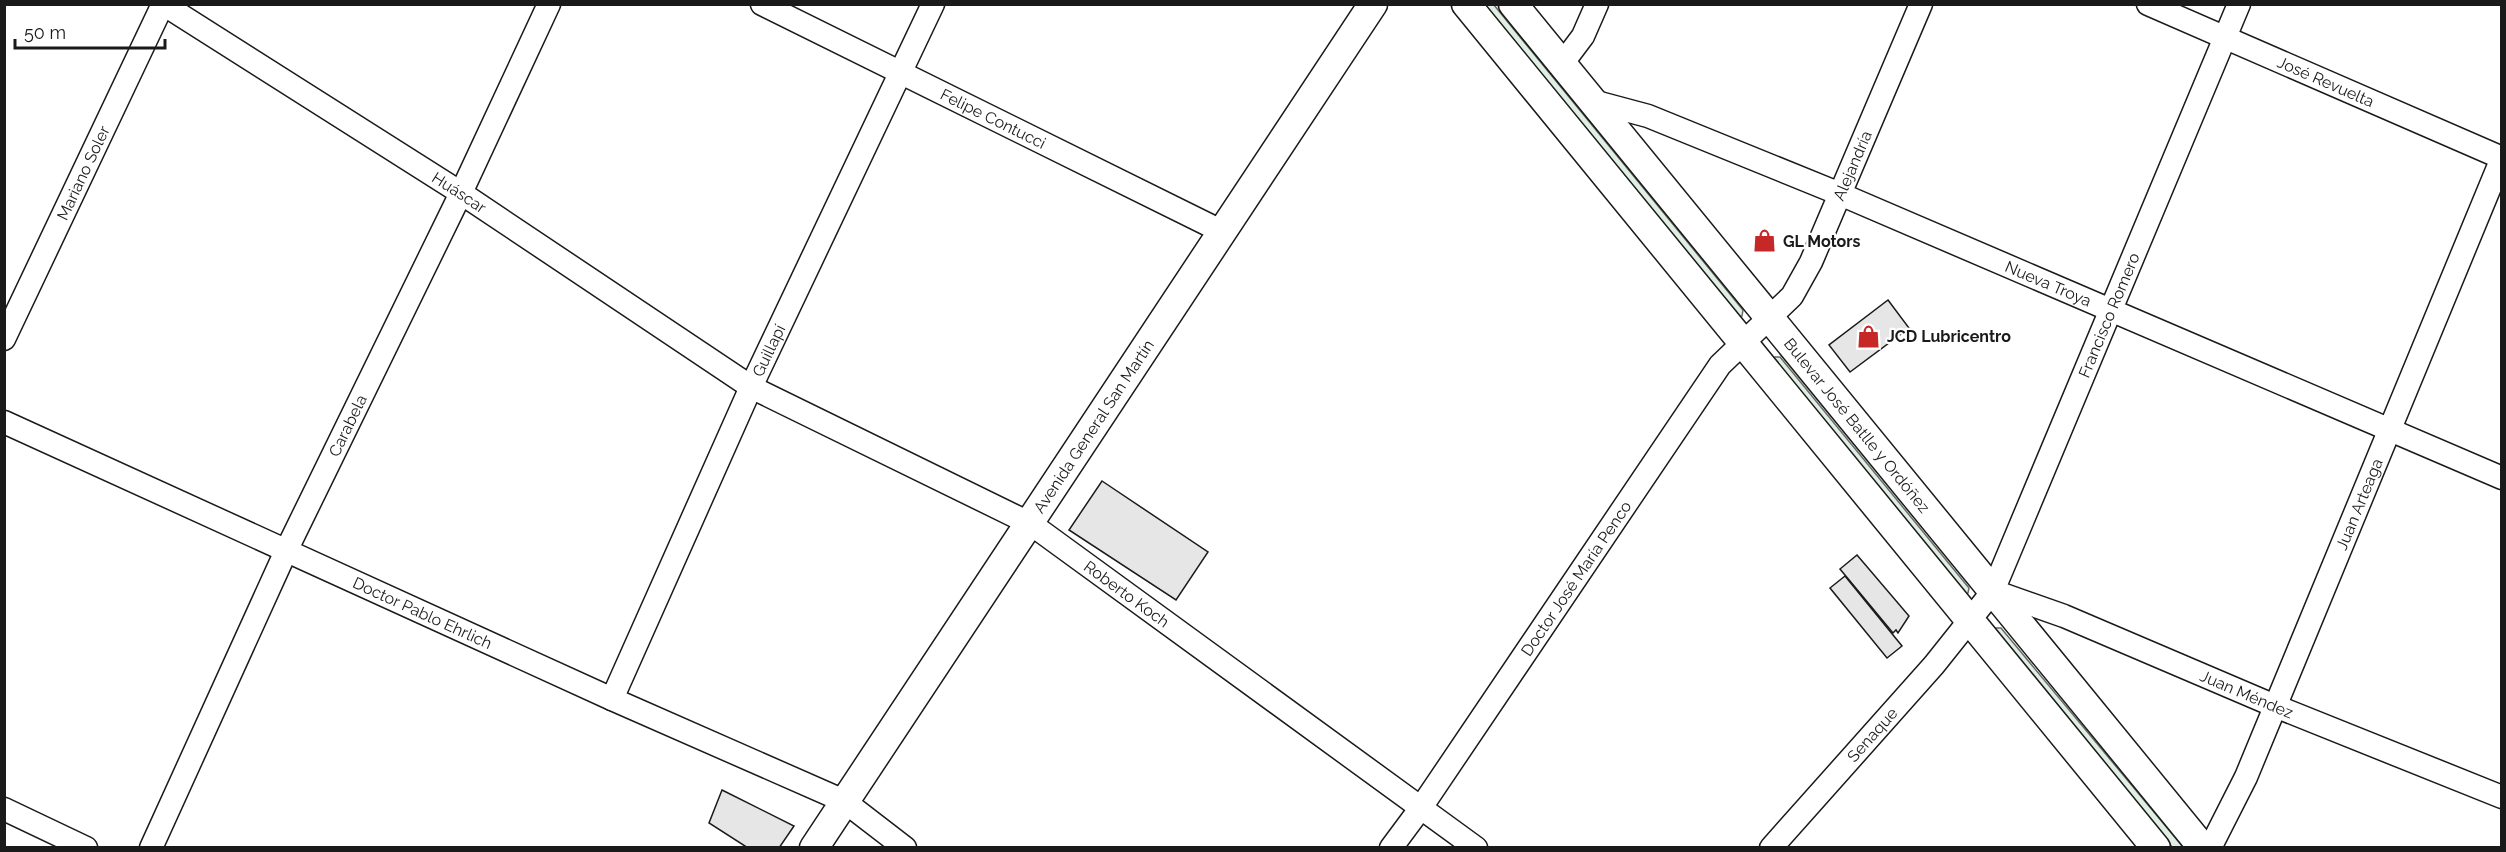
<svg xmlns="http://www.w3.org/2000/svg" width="2506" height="852" font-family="Raleway,sans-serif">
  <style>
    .green { fill: #e0efe3; stroke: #6a6a6a; stroke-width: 1.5 }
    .building { fill: #e6e6e6; stroke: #1a1a1a; stroke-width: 1.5 }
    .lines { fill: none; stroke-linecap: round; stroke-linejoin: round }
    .minor-casing { stroke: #1a1a1a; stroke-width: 25 }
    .major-casing { stroke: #1a1a1a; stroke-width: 31 }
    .minor { stroke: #fff; stroke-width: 22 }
    .major { stroke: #fff; stroke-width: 28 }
    .labels { text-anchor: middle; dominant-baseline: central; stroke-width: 4.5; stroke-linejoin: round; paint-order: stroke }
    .street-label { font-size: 16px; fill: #1a1a1a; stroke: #fff }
    .poi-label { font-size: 16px; font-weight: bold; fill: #1a1a1a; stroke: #fff; text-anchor: start }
  </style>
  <rect width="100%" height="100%" fill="#fff"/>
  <g class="green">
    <path d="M1482,5H1494L1743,310L1742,316L1739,317Z"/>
    <path d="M1775,357H1780L1969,588L1968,593L1966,594L1773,359Z"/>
    <path d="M1996,628H2001L2183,847H2172L1995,633Z"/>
  </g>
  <g class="building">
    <path d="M1888,300L1909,328L1850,372L1829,345Z"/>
    <path d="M1102,481L1208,552L1176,600L1069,530Z"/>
    <path d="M1857,555L1909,616L1898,633L1896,630L1893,633L1840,569Z"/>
    <path d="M1845,576L1902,646L1887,658L1830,588Z"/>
    <path d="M722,790L794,826L779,848H748L709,823Z"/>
  </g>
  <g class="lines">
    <defs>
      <g id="minor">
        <path id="s1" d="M163,4L461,193L751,387L1031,524L1476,848"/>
        <path id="s2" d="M762,4L1223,232"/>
        <path id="s3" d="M2148,4L2502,158"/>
        <path d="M1562,64L1583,36L1597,4"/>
        <path id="s4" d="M1592,101L1648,116L1840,194L2502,478"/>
        <path id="s5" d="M4,339L163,4"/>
        <path id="s6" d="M4,422L612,699L844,801L905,848"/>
        <path id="s7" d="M1993,591L2064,616L2275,706L2502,797"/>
        <path id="s8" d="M612,699L751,387L933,4"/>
        <path d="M4,809L86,848"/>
        <path id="s9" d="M151,848L286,551L461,193L549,4"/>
        <path id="s10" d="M1391,848L1420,809L1720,365L1792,296L1811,262L1921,4"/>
        <path id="s11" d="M1771,848L1934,665L1993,591L2239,4"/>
        <path id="s12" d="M2210,848L2246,777L2502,158"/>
      </g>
      <g id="major">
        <path d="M1466,4L2156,848"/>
        <path id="s13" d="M1513,4L2203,848"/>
        <path id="s14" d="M814,848L1373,4"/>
      </g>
    </defs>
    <use href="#minor" class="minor-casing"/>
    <use href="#major" class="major-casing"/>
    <use href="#minor" class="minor"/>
    <use href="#major" class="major"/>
  </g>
  <defs>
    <symbol id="shop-bare" viewBox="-9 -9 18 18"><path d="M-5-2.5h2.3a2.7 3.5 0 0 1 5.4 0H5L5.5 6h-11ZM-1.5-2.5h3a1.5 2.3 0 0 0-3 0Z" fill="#c62828" stroke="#fff" stroke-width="2.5" paint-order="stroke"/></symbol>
  </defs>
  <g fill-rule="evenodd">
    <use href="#shop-bare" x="1748" y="224" width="33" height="33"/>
    <use href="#shop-bare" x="1852" y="320" width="33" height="33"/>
  </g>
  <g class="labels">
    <g class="street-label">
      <text stroke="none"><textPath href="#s3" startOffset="194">José Revuelta</textPath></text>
      <text stroke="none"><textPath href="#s2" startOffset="258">Felipe Contucci</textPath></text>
      <text stroke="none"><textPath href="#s10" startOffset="828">Alejandría</textPath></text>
      <text stroke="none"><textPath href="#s5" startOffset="184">Mariano Soler</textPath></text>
      <text stroke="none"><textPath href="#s1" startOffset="351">Huáscar</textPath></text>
      <text stroke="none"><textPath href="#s4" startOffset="492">Nueva Troya</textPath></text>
      <text stroke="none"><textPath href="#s11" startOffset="639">Francisco Romero</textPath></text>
      <text stroke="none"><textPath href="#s8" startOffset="382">Guillapí</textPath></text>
      <text stroke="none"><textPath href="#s9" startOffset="466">Carabela</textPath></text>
      <text stroke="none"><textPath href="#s13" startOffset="544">Bulevar José Batlle y Ordóñez</textPath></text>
      <text stroke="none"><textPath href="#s14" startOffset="506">Avenida General San Martín</textPath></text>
      <text stroke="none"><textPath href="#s12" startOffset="375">Juan Arteaga</textPath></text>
      <text stroke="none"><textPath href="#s10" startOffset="327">Doctor José María Penco</textPath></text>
      <text stroke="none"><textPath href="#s1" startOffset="1132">Roberto Koch</textPath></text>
      <text stroke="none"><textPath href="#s6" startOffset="460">Doctor Pablo Ehrlich</textPath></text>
      <text stroke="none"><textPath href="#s7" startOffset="274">Juan Méndez</textPath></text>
      <text stroke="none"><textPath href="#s11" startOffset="152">Senaque</textPath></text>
    </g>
    <g class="poi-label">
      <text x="1783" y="241">GL Motors</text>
      <text x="1887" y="336">JCD Lubricentro</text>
    </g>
  </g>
  <rect width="2506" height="852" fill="none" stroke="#1a1a1a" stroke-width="12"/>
  <path d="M15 39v9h150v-9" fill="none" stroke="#1a1a1a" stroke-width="3"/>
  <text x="24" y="39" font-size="18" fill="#1a1a1a" stroke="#ffffff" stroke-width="4.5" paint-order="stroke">50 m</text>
</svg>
